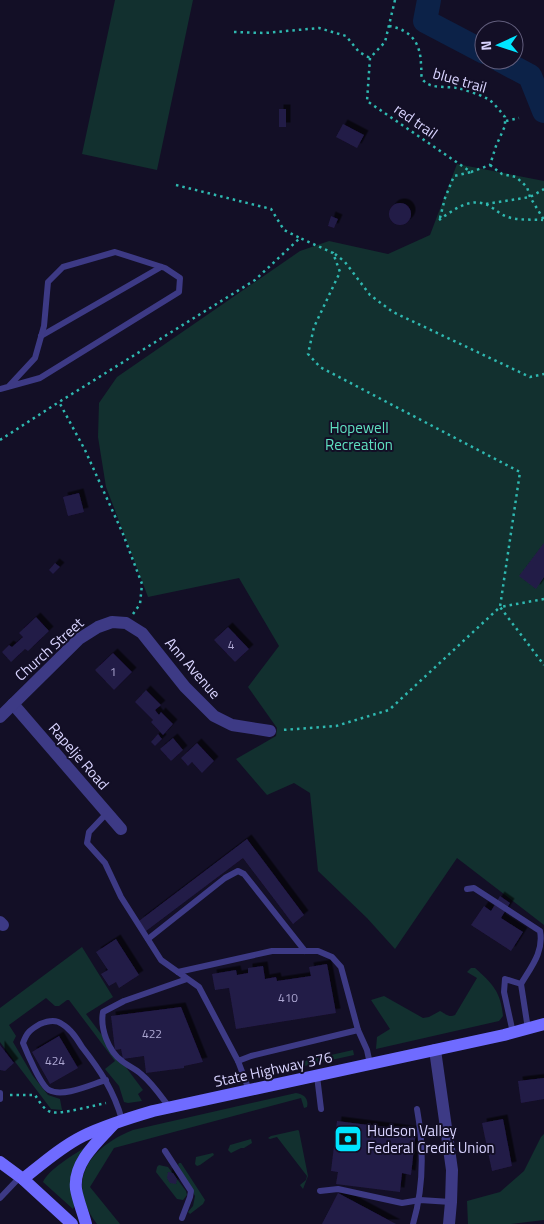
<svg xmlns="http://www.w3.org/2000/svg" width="544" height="1224" font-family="'Titillium Web',sans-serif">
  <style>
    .green { fill: #12302f }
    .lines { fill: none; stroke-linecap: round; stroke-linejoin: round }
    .river { stroke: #0c2248; stroke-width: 24 }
    .building { fill: #241b47; filter: url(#shadow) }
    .path { stroke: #2fb8b0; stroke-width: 2.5; stroke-dasharray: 2.5 4; stroke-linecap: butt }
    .lane { stroke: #3d3a85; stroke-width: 6 }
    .street { stroke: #3d3a85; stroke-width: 12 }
    .secondary { stroke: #6f6bff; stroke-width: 12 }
    .labels { text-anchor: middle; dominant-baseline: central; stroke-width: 4; stroke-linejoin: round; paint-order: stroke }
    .number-label { font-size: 12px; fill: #aca6d1 }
    .street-label { font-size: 15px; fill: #d9d4ff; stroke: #130f26 }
    .park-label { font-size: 15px; fill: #5fe0c0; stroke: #130f26 }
    .poi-label { font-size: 15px; fill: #d9d4ff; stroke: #130f26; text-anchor: start }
  </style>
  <defs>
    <filter id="shadow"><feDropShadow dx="4.5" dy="-4.5" stdDeviation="0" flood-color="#0009"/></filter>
  </defs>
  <rect width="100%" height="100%" fill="#130f26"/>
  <g class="green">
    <path d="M115,0H193L157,170L82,154Z"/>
    <path d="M457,164L544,181V925L457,858L395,949L367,918L318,871L310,793L294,783L267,795L236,759L276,736L277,728L248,687L279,646L239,578L148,597L106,487L98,437L99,403L117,377L300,251L329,241L388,254L430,235Z"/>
    <path d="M82,947L113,997L86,1014L143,1090L138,1094L142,1101L128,1103L124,1102L119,1086L105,1069L115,1061L69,1000H67L59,1006H55L46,998L9,1025L16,1036L13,1042L33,1076L48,1095L60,1099L62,1110L51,1109L0,1042V1008Z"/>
    <path d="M471,968H475C492,983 501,992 503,1016L499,1021L376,1049L377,1037L390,1029L371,1000L384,996L423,1018L429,1017L440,1011C446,1014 449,1018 455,1015L477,978L467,972Z"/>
    <path d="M353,1050L354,1055L259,1076L256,1072Z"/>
    <path d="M296,1093C304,1094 309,1099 307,1107L304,1108L301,1098L114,1148L90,1187L120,1224H97C64,1181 90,1147 133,1130Z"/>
    <path d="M298,1130L299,1131L308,1176L303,1189L300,1185L306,1180L307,1176L277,1137L270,1139L268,1138L271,1136Z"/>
    <path d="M544,1134V1220L511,1224H468L467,1201L500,1192L524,1171L541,1137Z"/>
    <path d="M251,1139L252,1143L244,1148H241L231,1153L228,1150L230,1145Z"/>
    <path d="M84,1148L74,1207L73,1209L43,1182C49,1169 72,1156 84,1148Z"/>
    <path d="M213,1153L214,1155L200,1165L197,1166L195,1164L196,1157Z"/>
    <path d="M179,1163H181L205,1200L203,1204L190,1214L188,1212L193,1206L195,1196L178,1165Z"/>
    <path d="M159,1165L168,1167L186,1191L187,1195L183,1200L177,1199L156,1172L157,1167Z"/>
  </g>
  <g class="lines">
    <g class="river">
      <path d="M429,0L425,21L484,52"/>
      <path d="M500,60L530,76L544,111"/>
    </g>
  </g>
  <g class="building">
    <rect x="279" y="109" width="7" height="18"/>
    <path d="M343,124L364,135L357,148L336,137Z"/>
    <circle cx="400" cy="214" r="11"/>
    <path d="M331,216L338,219L334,228L328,226Z"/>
    <path d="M79,493L84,512L68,516L63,497Z"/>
    <path d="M544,543V577L536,589L519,576Z"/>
    <path d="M55,563L60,567L53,574L49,570Z"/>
    <path d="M36,617L49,631L28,651L25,649L11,662L2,652L9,645L12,647L23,637L19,633Z"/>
    <path d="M228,627L249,649L235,662L214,640Z"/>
    <path d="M113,653L132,672L114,690L95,670Z"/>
    <path d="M146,690L161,705L155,710L159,715L161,712L173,724L163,735L151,722L153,720L135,702Z"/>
    <path d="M158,734L162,739L155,746L151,742Z"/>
    <path d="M173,738L183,750L171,761L160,749Z"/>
    <path d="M197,743L214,761L202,773L192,762L188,766L181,758Z"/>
    <path d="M247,839L304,915L293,924L243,858L146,931L139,921Z"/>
    <path d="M500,896L510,903L501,918L523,932L511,951L471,925L484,906L491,911Z"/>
    <path d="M116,939L139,975L119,988L116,982L109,986L101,974L108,970L96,952Z"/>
    <path d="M327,964L336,1013L236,1029L229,988L215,990L212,974L236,970L237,975L248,973V968L263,966L265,979L276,977L277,981L311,976L309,967Z"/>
    <path d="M181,1007L203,1062L184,1066V1068L146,1073L144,1056L123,1059L121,1049L115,1050L111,1016Z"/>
    <path d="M59,1036L78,1068L50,1084L32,1052Z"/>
    <path d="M0,1045L14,1063L5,1071L0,1070Z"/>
    <path d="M544,1078V1099L521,1103L518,1081Z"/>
    <path d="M503,1119L512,1166L492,1171L482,1123Z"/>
    <path d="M337,1121L416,1131L411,1175L402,1173L400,1192L336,1184L338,1172L331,1171Z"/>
    <path d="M168,1172L173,1173L177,1179L176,1184L170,1183L167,1178Z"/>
    <path d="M338,1193L396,1224H322Z"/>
  </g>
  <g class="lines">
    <g class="path">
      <path d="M395,0L385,42L370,58L367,101L471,172L490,165"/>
      <path d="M389,26C412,30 421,44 421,66C422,71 420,78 424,81C431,89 447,86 457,88C466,90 478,94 486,98C493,101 500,111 505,117V126L496,146L490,165"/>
      <path d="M234,32L265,33L319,28L346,36L359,52L370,58"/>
      <path d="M506,121L519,118"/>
      <path d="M490,165L502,174L516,177L527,187L530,197L544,220"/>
      <path d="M176,185L271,209L284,230L300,238"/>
      <path d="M486,204L530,197L544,189"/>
      <path d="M440,218L445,198L454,176L471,172"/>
      <path d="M439,220C452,211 468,198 485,204C492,206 498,213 505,216C517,221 531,219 543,220"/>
      <path d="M335,254L345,262L370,295L393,312L530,377L544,374"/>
      <path d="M0,440L59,402"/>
      <path d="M544,599L500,607L544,665"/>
      <path d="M133,614L140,604L142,584L123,534L85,450L59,402L255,280L300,238L333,253L340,272L314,327L308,354L320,367L520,472L500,607L389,710L336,726L282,730"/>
      <path d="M10,1095H35C39,1101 44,1110 51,1112C60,1115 95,1105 106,1103"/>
    </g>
    <g class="lane">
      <path d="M41,336L161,267"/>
      <path d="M0,389L40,378L179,292L180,278L165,268L115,252L63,267L48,282L44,326L35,358L9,386"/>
      <path d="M107,813L89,832L87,843L105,863L121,897L161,960L199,987L238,1061L251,1056L358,1030L367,1050L370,1064"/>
      <path d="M467,889L474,888L540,931C544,952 531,967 521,984"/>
      <path d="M148,939L225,878L238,871L244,874L305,951"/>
      <path d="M178,972L272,951H318L332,957L341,967L358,1030"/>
      <path d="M513,1033L504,992L505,979L521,984L528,1029"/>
      <path d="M238,1061L249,1090"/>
      <path d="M317,1076L321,1109"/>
      <path d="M106,1080C92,1084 63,1098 49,1090C41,1086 27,1053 23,1043C27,1032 30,1030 40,1024C47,1021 56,1019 62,1024C71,1029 77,1039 82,1047C100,1070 114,1091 122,1120"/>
      <path d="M0,1093V1099"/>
      <path d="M169,1107C160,1095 153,1084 141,1074C136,1069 128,1066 122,1061C108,1051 100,1028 103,1012L124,1001L187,979"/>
      <path d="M165,1151L191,1191L190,1197L182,1218"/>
      <path d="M320,1191L338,1189L402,1203L420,1200L451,1202"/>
      <path d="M0,1198L20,1177"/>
      <path d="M413,1224C424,1186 424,1148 417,1109"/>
    </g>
    <g class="street">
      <path d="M13,704L121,829"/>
      <path d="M0,717L79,639L98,627L112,622L126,623L142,633L185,687L214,716L232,725L270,731"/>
      <path d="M0,922L3,925"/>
      <path d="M435,1050L452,1170L451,1202L449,1224"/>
    </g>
    <g class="secondary">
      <path d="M0,1162L23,1179L72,1224"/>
      <path d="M23,1179C42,1164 61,1147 83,1136C106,1125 129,1118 153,1111L504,1035L544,1024"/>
      <path d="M86,1224C83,1212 78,1201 76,1189C73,1163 97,1142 113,1125"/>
    </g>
  </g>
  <defs>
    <symbol id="bank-square" viewBox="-11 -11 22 22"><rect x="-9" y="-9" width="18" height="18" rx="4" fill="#00e5ff" stroke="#130f26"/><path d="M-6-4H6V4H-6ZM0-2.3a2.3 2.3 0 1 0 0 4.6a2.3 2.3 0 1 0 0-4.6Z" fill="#111"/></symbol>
  </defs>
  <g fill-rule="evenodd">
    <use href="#bank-square" x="332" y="1123" width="32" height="32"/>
  </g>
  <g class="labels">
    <g class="number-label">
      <text x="231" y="644">4</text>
      <text x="113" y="671">1</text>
      <text x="288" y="997">410</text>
      <text x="152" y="1033">422</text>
      <text x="55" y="1060">424</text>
    </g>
    <g class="street-label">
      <text transform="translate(460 80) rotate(16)">blue trail</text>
      <text transform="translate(416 121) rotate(35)">red trail</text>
      <text transform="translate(49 649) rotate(-42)">Church Street</text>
      <text transform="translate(193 668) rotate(49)">Ann Avenue</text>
      <text transform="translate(79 756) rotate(49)">Rapelje Road</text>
      <text transform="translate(273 1069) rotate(-12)">State Highway 376</text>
    </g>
    <g class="park-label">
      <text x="359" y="427">Hopewell<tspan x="359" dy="17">Recreation</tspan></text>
    </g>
    <g class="poi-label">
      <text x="367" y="1130">Hudson Valley<tspan x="367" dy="17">Federal Credit Union</tspan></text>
    </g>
  </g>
  <g transform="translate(499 45) rotate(267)"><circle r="24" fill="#130f26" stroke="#625e7d"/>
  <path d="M0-4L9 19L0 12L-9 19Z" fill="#00e5ff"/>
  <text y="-8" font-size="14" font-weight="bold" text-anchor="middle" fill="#d9d4ff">N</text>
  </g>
</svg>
